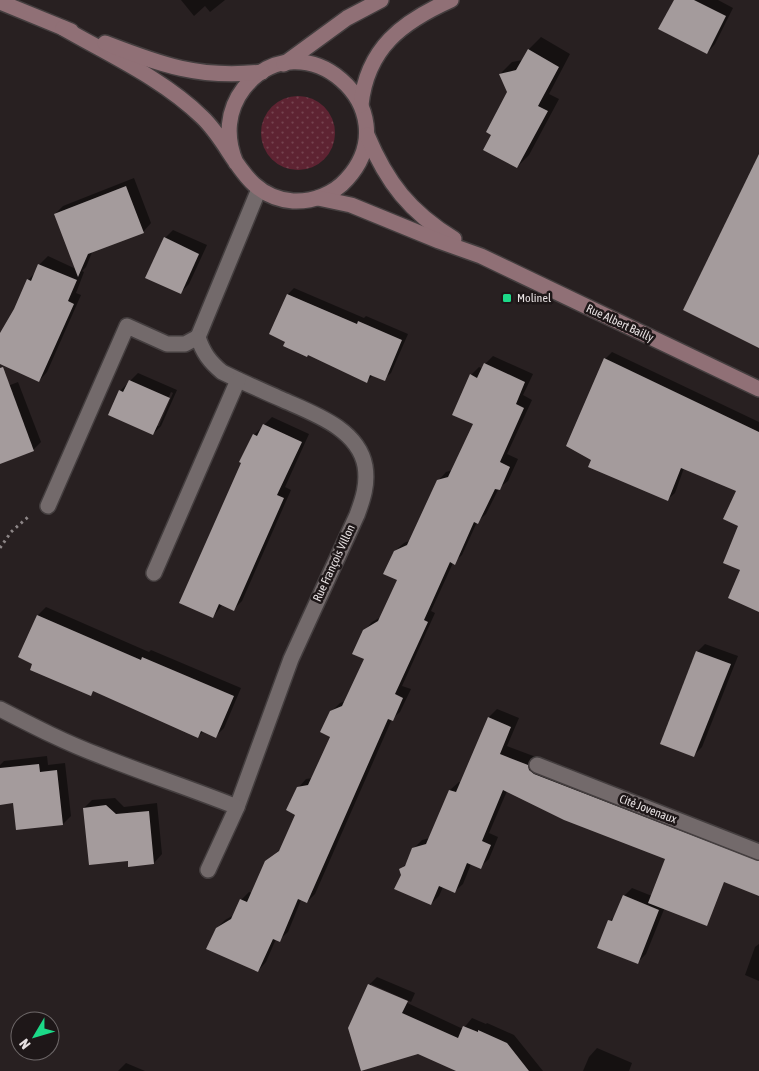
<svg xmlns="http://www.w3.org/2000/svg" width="759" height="1071" font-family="'Asap Condensed',sans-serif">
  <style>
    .grass { fill: url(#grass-dots) }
    .shadow { fill: #0007; fill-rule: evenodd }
    .building { fill: #a49b9c }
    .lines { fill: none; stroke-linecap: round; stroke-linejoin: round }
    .lane-casing { stroke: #443e3f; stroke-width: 18 }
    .street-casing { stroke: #443e3f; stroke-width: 18 }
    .secondary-casing { stroke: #443e3f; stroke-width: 18 }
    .path { stroke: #8d8687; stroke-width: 3; stroke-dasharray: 2.5 4; stroke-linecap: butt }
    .lane { stroke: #736a6b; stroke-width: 15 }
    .street { stroke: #736a6b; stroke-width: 15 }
    .secondary { stroke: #907076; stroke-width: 15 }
    .poi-dot { fill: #1cd988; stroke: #1e1718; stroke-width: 2 }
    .labels { text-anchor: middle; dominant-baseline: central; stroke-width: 5; stroke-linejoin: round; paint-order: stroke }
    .poi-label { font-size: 12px; fill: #e7e1e2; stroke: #1e1718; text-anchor: start }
    .street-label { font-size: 12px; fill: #e7e1e2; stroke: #1e1718 }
  </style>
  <defs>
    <pattern id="grass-dots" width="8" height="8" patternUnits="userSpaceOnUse" patternTransform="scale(1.25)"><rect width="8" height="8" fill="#5e2332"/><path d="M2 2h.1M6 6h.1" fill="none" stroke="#75434f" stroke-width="1.8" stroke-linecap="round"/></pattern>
  </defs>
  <rect width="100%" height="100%" fill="#282021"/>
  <circle class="grass" cx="298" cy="133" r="37"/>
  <g class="shadow">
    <path d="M181,0H225L210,12L205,6L194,16Z"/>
    <path d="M676,0H718L733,8L715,44L707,53Z"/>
    <path d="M541,37L570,54L549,94L559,99L529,155L517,167L493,134L508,92L500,74L512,62L523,60L529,49Z"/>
    <path d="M134,178L151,223L143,232L93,250L86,267L82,271L84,272L76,293L81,295L47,372L39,381L0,363V344L28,280L36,272L40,264L48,256L76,269L55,214L63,206Z"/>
    <path d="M173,230L207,245L189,284L181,292L165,238Z"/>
    <path d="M294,288L364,318L366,316L408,334L391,373L384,379L373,375L366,382L271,334L288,294Z"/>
    <path d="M612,352L759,422V603L741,569L737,490L684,468L675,493L667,500L592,459L605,359Z"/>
    <path d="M493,356L533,374L523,395L532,400L507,454L518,459L508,481L499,488L486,514L477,522L462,555L453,563L431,611L435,613L402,686L411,689L400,712L392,719L315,894L307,902L301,900L288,932L279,940L276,939L266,962L258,971L217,928L225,920L234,915L241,900L249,892L252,893L266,861L282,848L297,814L298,788L306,779L313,778L332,736L331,712L340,703L346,701L365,659L364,631L372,622L381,617L398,580L395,551L404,543L411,540L438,481L446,472L453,470L474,423L471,375L479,367L483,369L485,364Z"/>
    <path d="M138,373L177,390L161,426L153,434L120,391ZM171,392L173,393L159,426H156Z"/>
    <path d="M18,382L41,442L33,450L0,463V389Z"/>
    <path d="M272,417L309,434L285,487L291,490L242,601L234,609L222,605L213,617L254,435Z"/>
    <path d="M46,607L149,652L151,650L241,688L224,728L216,736L204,731L198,736L20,657L38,615Z"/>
    <path d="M705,644L738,656L702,747L694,755L697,652Z"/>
    <path d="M497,709L519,718L507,746L536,757L537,762L759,851V895L667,859L507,791L489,833L498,837L489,859L480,867L471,864L463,884L454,892L443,887L439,896L431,904L401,869L408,862L413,849L422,840L430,838L450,790L459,782L461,783L489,717Z"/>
    <path d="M47,756L48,765L65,763L71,816L63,824L14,802L0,803V765L4,761Z"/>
    <path d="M115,798L124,807L157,803L162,854L154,863L84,808L92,800Z"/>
    <path d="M632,888L667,902L646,954L638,962L610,921L617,914L624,896Z"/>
    <path d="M759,944V981L745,975L755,947Z"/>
    <path d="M377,977L415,993L411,1002L371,984V986L463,1029L472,1018L486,1024L487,1023L514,1035L543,1071H459L418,1052L363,1070L349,1028L369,985Z"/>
    <path d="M597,1048L632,1063L629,1071H583L589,1057Z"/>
    <path d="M126,1063L145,1071H118Z"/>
  </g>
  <g class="building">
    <path d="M674,0H694L726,16L707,54L658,29Z"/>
    <path d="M528,49L559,67L538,106L548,111L517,168L483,150L491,135L486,132L507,92L499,74L516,70Z"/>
    <path d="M759,154V348L683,310Z"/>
    <path d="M126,186L144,233L88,254L78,277L54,214Z"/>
    <path d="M164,237L199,254L181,294L145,278Z"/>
    <path d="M38,264L77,280L68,301L74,304L39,382L0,364V333L14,309L27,279L31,281Z"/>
    <path d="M287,294L357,324L358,321L402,340L385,381L370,375L367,383L308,355L307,357L283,346L285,342L269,334Z"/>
    <path d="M604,358L759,432V612L728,598L740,570L723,563L738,526L723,519L736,491L681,468L668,501L588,467L591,460L566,446Z"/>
    <path d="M484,363L525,382L516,404L524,408L500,462L510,467L500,490L495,489L478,524L474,522L455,565L450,562L424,620L428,622L395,694L403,698L393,721L388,719L307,903L298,899L280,942L273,939L258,972L206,949L216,928L231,919L240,899L247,902L265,861L279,851L295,815L286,810L297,787L308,785L330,737L320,732L330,711L342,706L364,659L352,654L363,630L378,621L397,580L383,574L394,551L407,545L437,480L448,477L473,424L452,415L470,374L477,378Z"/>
    <path d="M3,367L34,451L0,464V368Z"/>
    <path d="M129,380L170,398L153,435L108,415L119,390L123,392Z"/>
    <path d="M263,424L302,442L277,495L284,498L234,611L219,604L213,618L179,603L241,463L239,462L253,434L257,436Z"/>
    <path d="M37,615L141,660L142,657L234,696L216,738L201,731L198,738L93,691L91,696L30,670L32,664L18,657Z"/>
    <path d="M696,651L731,664L694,757L660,744Z"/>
    <path d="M488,717L511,727L500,754L528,765L529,770L534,774L759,861V896L724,882L707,926L648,903L665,859L564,820L503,790L482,841L491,845L481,869L467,863L455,893L439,886L431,905L394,889L401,875L399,869L405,866L412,848L426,844L449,790L456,792Z"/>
    <path d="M39,764L40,772L57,770L63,825L16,830L13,803L0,805V768Z"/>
    <path d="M106,805L116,814L149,811L154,864L128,867V861L89,865L83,808Z"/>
    <path d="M623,895L659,910L638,964L597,948L608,920L612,921Z"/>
    <path d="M368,984L408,1001L402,1013L458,1038L463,1026L478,1032V1030L507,1043L529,1071H456L418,1054L361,1071L348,1028Z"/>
  </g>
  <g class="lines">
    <defs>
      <path id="lane" d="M537,765L759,852"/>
      <g id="street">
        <path d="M198,337L259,189"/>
        <path d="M48,506L127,326L167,344H185L198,337C203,353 210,362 222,372C242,382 261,390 281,399C312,413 358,428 365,466C368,484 363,499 357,515L291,659L237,807"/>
        <path d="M154,573L238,380"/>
        <path d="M0,709C33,726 66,743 101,756C146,774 192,789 237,807L208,870"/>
      </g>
      <g id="secondary">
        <path d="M0,2L71,31"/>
        <path d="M63,28C110,55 163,79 202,117C234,147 242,197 293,201C313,202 334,194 347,179C411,108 302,16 244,88C227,110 225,137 236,163"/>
        <path d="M105,43C162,65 199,79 262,72"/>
        <path d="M284,64L347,18L381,0"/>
        <path d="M361,105C367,48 402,22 451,0"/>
        <path d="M367,135C387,183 410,212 454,239"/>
        <path d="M318,198L351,205L439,241L481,256L759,389"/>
      </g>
    </defs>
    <use href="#lane" class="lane-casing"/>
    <use href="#street" class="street-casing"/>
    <use href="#secondary" class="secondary-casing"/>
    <path class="path" d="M0,548L11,532L28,517"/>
    <use href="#lane" class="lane"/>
    <use href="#street" class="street"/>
    <use href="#secondary" class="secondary"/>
  </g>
  <rect class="poi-dot" x="502" y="293" width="10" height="10" rx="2.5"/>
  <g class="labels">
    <g class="poi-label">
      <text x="517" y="298">Molinel</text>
    </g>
    <g class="street-label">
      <text transform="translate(620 323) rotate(25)">Rue Albert Bailly</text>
      <text transform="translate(334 563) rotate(-65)">Rue François Villon</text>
      <text transform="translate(648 809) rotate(21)">Cité Jovenaux</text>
    </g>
  </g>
  <g transform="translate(35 1036) rotate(232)"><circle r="24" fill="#1e1718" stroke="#6e6869"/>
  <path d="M0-4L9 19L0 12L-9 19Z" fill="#1cd988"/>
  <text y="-8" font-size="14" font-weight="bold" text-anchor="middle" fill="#e7e1e2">N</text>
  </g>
</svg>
